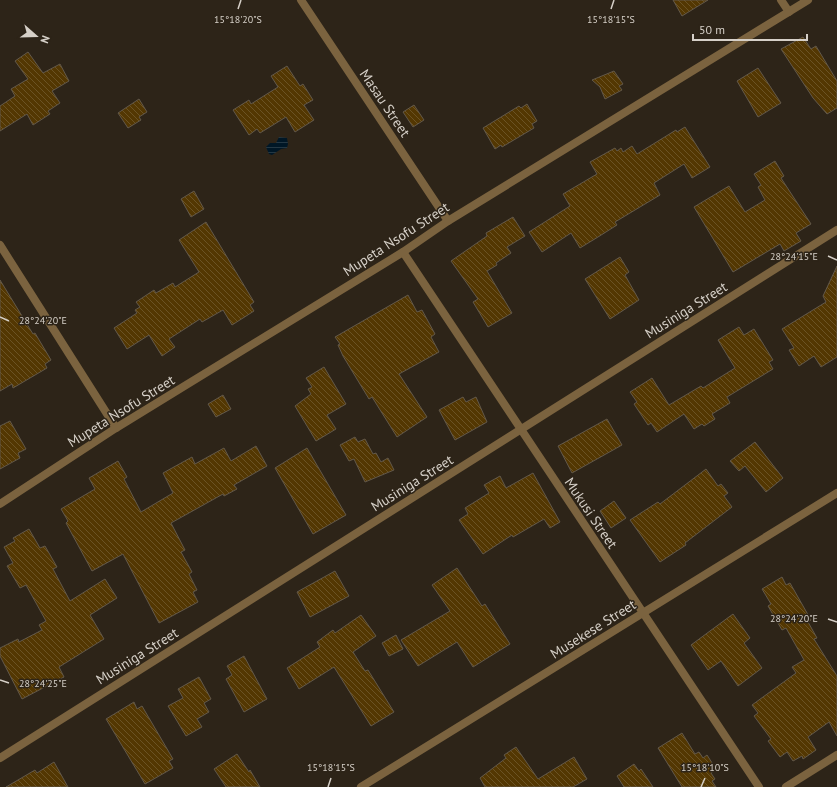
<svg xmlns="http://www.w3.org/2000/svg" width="837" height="787" font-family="'PT Sans',sans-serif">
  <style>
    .water { fill: url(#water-rules) }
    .building { fill: url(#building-back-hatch); stroke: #62584a }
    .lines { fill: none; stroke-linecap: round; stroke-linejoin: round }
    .minor { stroke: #7b633f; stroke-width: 8 }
    .ticks { fill: none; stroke: #d6d0c8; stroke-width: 1.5 }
    .labels { text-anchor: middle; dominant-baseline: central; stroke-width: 3; stroke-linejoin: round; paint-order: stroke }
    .street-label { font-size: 14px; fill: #d6d0c8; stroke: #2d2418 }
    .ticks-label { font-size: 10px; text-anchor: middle; fill: #d6d0c8; stroke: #2d2418; stroke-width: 3; stroke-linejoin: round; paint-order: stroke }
  </style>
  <defs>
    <pattern id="water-rules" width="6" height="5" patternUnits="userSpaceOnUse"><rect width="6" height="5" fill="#001726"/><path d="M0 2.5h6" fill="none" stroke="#243844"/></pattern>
    <pattern id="building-back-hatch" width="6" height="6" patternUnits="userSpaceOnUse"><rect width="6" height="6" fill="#533702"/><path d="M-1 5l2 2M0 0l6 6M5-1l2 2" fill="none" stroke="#6b5325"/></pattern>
  </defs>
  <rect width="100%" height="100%" fill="#2d2418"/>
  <path class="water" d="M279,137L287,138L288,144L287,148L281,149L272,155L269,154L266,147L270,143H276Z"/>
  <g class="building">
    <path d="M673,0H708L682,16Z"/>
    <path d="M803,37L811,49L816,46L837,81V108L827,114L813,98L781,49Z"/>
    <path d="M28,52L43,73L60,64L69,81L52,91L60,103L48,111L50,114L33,125L27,114L0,131V106L15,96L11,89L28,79L15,61Z"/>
    <path d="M287,66L300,86L303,84L313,100L304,105L314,120L295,132L286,117L260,133L257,129L249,135L233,110L249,100L251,104L278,87L271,76Z"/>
    <path d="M758,68L781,103L758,117L737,81Z"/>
    <path d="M614,71L623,84L619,86L622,90L605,99L600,87L592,80Z"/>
    <path d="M139,99L147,112L139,117L141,120L128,128L118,113Z"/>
    <path d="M527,104L537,121L532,124L534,128L502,147L501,145L495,149L483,128L519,106L521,108Z"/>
    <path d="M414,105L424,120L413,127L403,112Z"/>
    <path d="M685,127L710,167L692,178L684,164L654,183L660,195L615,222L617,225L598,237L580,248L571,233L542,252L529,232L570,206L563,194L597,174L590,162L615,148L617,151L621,148L623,152L632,146L637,154L676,130L677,132Z"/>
    <path d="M775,161L784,176L781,178L811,224L796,233L801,241L784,251L780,244L775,247L733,272L694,207L729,186L745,212L765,200L758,187L761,185L754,174Z"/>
    <path d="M194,191L204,209L191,217L181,199Z"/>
    <path d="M513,217L525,236L507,247L511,253L496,263L497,265L487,271L512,313L488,327L473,302L478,299L451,261L487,236L486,233Z"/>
    <path d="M206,222L254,302L250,305L254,311L232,325L223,310L202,322L200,319L169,339L175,347L162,356L149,335L127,349L114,328L137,313L135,310L140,307L136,302L154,290L156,293L173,283L175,287L199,272L179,240Z"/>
    <path d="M620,257L629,272L625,275L639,300L610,319L585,279Z"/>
    <path d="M837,266V357L821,367L814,356L799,366L789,350L794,348L782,329L826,302L823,296Z"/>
    <path d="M0,280L33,334L35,333L51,360L45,364L47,368L13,388L12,384L0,391Z"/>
    <path d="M408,295L417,312L422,310L435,334L431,337L439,352L399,374L427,417L397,437L372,397L369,399L343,356L338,345L340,344L335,337Z"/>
    <path d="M739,327L744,335L754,329L773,360L769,362L773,369L727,397L730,403L712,414L715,419L704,426L702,424L694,429L684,414L657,432L651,423L648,425L634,404L637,402L630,392L652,378L669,405L701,386L703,388L735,368L718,340Z"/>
    <path d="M324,367L346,404L327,415L336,429L316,441L295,406L311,394L308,389L312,387L306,378Z"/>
    <path d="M223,395L231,409L216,417L208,404Z"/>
    <path d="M463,397L466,402L476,397L487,422L455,440L439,410Z"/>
    <path d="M607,419L622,445L572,473L558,446Z"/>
    <path d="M10,421L26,449L18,453L20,458L0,469V426Z"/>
    <path d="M355,437L358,442L365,439L373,454L376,453L381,462L388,458L394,470L365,482L354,459L349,461L340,445Z"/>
    <path d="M755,442L783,478L766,492L745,466L739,471L730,461Z"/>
    <path d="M256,446L267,466L234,485L237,489L224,496L223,494L171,523L185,550L181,552L192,572L189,574L197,590L193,592L198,602L159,623L123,554L92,571L66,523L68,521L61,509L95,489L89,478L118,461L127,477L124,479L141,512L173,493L163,473L192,457L195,464L224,448L231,461Z"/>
    <path d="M307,448L346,515L313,534L275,468Z"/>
    <path d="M706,469L718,486L721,484L728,493L724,496L732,507L685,543L686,545L660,562L630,520L658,502L660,504Z"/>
    <path d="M533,473L560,522L550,528L544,519L513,537L512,535L483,554L459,520L468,514L465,508L489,493L484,485L500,476L506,488Z"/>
    <path d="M614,501L626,518L611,528L600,511Z"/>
    <path d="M29,529L40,548L45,546L57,567L53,569L70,601L105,579L117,598L90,615L104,639L59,667L64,677L22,699L0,656V648L18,639L19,642L42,630L39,625L46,621L26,585L20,588L7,566L13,563L4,547L15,541L13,538Z"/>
    <path d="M457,568L482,606L485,604L510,644L473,667L457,642L418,666L401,640L450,611L432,585Z"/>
    <path d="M335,571L349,596L310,617L297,592Z"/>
    <path d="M782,577L786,585L790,583L811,620L808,622L817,638L814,639L837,676V736L829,722L808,737L816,750L803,759L802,756L793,761L787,752L780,757L768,741L771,739L754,716L758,713L752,705L796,673L792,667L804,660L786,628L782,630L768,606L771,604L762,589Z"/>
    <path d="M733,614L750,638L744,643L762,668L738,686L721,661L708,670L691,645Z"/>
    <path d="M361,615L376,636L353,652L365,671L368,670L394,712L371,726L334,667L299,689L287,668L320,647L317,642L333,630L335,633Z"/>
    <path d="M396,635L403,649L389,656L382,643Z"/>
    <path d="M244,656L267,699L244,712L226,679L232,675L227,666Z"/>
    <path d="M199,677L211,699L204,703L209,712L197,719L202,727L186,736L168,706L183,698L178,689Z"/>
    <path d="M134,702L137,709L142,706L173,759L169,761L173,768L145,784L106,719Z"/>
    <path d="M682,733L695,754L699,752L703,758L707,755L716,769L711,773L715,779L712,781L716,787H682L658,748Z"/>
    <path d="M516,747L538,779L574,757L587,779L573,787H485L480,778L506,758L504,755Z"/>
    <path d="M237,754L249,772L250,770L260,787H226L214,769Z"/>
    <path d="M54,762L68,787H6L35,770L37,773Z"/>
    <path d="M634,764L639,771L641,769L653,787H624L617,776Z"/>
  </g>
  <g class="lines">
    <g class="minor">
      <path d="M301,0L448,221"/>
      <path d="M781,0L789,12"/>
      <path d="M0,245L116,428"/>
      <path d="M403,252L759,787"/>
      <path d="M0,504L116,428L403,252L448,221L808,0"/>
      <path d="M0,758L837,230"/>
      <path d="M361,787L837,493"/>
      <path d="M786,787L837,755"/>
    </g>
  </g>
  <path class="ticks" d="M238,9L241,0M611,9L614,0M828,256L837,260M0,317L9,321M828,619L837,622M0,680L9,683M328,787L331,778M701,787L705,778"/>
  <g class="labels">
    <g class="street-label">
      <text transform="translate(385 103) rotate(56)">Masau Street</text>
      <text transform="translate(396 239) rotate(-33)">Mupeta Nsofu Street</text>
      <text transform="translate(686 310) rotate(-32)">Musiniga Street</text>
      <text transform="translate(121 411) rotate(-32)">Mupeta Nsofu Street</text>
      <text transform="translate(412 483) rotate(-32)">Musiniga Street</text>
      <text transform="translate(591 513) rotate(56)">Mukusi Street</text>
      <text transform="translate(593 629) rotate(-32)">Musekese Street</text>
      <text transform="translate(137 656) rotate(-32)">Musiniga Street</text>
    </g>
  </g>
  <g class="ticks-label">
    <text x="238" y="23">15°18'20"S</text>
    <text x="611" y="23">15°18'15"S</text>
    <text x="794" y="260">28°24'15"E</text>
    <text x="43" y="324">28°24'20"E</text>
    <text x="794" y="622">28°24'20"E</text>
    <text x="43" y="687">28°24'25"E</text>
    <text x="331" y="771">15°18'15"S</text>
    <text x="705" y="771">15°18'10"S</text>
  </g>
  <g transform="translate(36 36) rotate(110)" stroke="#2d2418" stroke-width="3" paint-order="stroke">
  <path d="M0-3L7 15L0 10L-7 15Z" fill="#d6d0c8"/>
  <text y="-6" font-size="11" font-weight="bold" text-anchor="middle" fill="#d6d0c8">N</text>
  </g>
  <path d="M693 34v6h114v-6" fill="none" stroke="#d6d0c8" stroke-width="2"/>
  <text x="699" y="34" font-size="12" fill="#d6d0c8" stroke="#2d2418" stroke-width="3" paint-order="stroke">50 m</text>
</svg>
